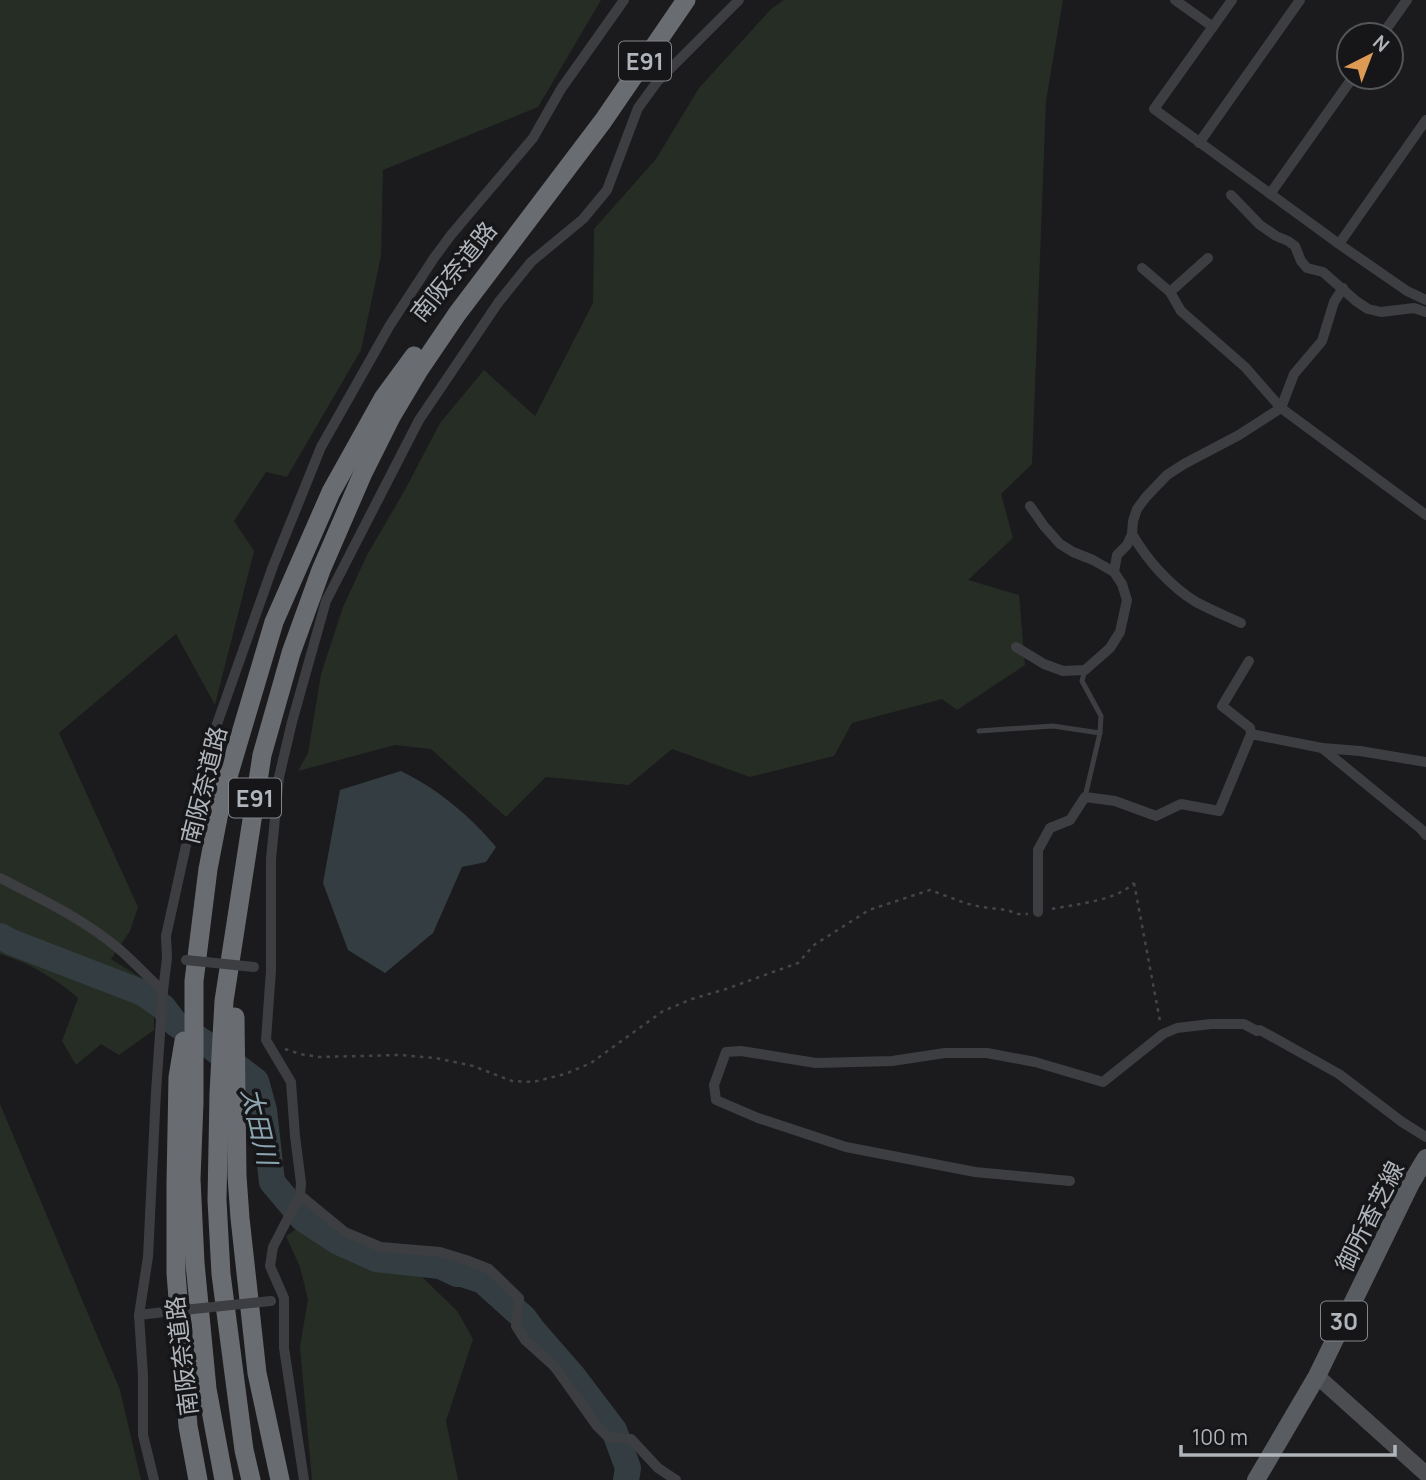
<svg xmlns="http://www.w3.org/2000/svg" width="1426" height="1480" font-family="Manrope,'Noto Sans JP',sans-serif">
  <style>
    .green { fill: #252d25 }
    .water { fill: #343e42 }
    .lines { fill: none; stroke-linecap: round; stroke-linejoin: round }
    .river { stroke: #343e42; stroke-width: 26 }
    .path { stroke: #434548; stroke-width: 2.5; stroke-dasharray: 3.5 5; stroke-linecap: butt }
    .lane { stroke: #3d3e41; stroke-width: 5 }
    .street { stroke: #3d3e41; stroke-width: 10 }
    .secondary { stroke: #4b4d51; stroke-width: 16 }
    .primary { stroke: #595c60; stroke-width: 18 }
    .highway { stroke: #696d72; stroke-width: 19 }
    .street-bridge { stroke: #3d3e41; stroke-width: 10 }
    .labels { text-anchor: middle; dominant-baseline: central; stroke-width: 7; stroke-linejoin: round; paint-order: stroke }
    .shield { fill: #161618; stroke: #81858a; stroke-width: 2 }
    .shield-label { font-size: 23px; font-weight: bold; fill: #afb5bb }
    .street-label { font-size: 24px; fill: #afb5bb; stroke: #161618 }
    .water-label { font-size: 26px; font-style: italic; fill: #8ba5b1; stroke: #161618 }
  </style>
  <rect width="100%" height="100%" fill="#1b1b1d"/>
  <g class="green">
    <path d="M0,0H601L538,107L383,170L381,256L361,350L287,477L266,472L234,521L254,551L215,705L176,634L59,733L138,907L130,931L111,959L154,986V1030L119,1055L101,1044L76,1065L62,1041L78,998C55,978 29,963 0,954Z"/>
    <path d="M784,0H1063L1046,101L1032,464L1001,494L1013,538L968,580L1019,595L1025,665L957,710L942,699L852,723L834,756L750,777L672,749L629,785L546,777L506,817L431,749L395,745L298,771L308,753L321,674L343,607L367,555L406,488L440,423L484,370L535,416L593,303L594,229L656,159L699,88L771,9Z"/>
    <path d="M0,1104L120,1390L141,1480H0Z"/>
    <path d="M298,1228L323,1246L419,1274L458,1312L473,1339L446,1421L458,1480H312L300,1347L308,1299L300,1267L286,1236Z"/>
  </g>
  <path class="water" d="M401,771C438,789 470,816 496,847L486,862L462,867L433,933L385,973L348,950L323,883L340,790Z"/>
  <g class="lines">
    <path class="river" d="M0,936L11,942L143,993L163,1007L176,1024L211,1047L256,1081L264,1110L272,1182L303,1219L338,1242L376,1259L440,1266L457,1274L459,1273L483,1281L524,1318L532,1329L573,1376L614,1430L628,1468L626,1480"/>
    <g class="path">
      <path d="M1134,883L1160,1021"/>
      <path d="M1052,909C1076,904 1116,901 1134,883"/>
      <path d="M285,1049L300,1054L319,1057L399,1055L436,1058L473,1066L512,1081L533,1082L565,1074L591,1063L663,1011L692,999L726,989L798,963L814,945L869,910L930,890L965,903L981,907L1007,910L1018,914H1028"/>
    </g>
    <g class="lane">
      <path d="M979,731L1053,726L1100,733"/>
      <path d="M1085,797L1100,733L1101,716L1082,681L1085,670"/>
    </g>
    <g class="street">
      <path d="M1175,0L1213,27"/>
      <path d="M1232,0L1154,109L1339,244L1407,291L1426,300"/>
      <path d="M1382,35L1407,0"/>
      <path d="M1199,143L1300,0"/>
      <path d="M1270,194L1353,77"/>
      <path d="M1231,195L1260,225L1276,236L1288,241L1295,246L1301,261L1307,268L1323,272L1356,301L1368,309L1381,312L1414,308L1426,312"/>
      <path d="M1339,244L1426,120"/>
      <path d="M1142,268L1170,292L1181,311L1245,367L1281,408L1426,515"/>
      <path d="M1170,292L1208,258"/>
      <path d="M1132,534C1147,560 1170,586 1196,602C1211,610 1226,616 1241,623"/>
      <path d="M1114,572L1117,555L1127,545L1132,534L1133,521L1137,509L1146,497L1167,475L1184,464L1239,435L1281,408L1294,374L1322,341L1334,302L1343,288"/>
      <path d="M1016,647L1044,664L1063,671L1085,670L1110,648L1120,632L1127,600L1122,584L1114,572L1093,560L1073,552L1060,544L1044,526L1030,506"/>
      <path d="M1249,661L1222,706L1250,728L1251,734"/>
      <path d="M1322,748L1421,829L1426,835"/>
      <path d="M0,878C41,899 84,919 119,949C134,962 148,977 163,991"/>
      <path d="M1038,912V850L1050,828L1070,820L1085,797L1115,801L1156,816L1181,804L1219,811L1251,734L1322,748L1360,751L1426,762"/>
      <path d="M1070,1181L975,1172L846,1147L758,1118L716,1100L714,1085L726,1052L741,1051L816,1063L892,1061L945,1053H987L1035,1062L1103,1082L1163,1034L1177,1028L1211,1024H1244L1257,1031L1260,1030L1339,1074L1402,1122L1426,1137"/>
      <path d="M300,1195L345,1232L381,1247L440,1252L466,1260L489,1269L519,1298L516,1326L525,1340L555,1367L597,1426L608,1437L631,1439L658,1468L676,1480"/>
      <path d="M139,1315L164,1312"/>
      <path d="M154,1480L143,1435V1375L139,1315L148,1257L156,1092L163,991L167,958L166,936L206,755L273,566L321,447L390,325L434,258L451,235L533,138L561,89L624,0"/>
      <path d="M304,1480L284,1348V1298L270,1266L273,1247L300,1195L301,1183L295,1136L291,1082L266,1040L271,970V859L279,777L292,722L326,601L419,420L498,303L531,262L583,219L607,190L638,108L657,82L739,0"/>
    </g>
    <path class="secondary" d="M1317,1376L1426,1474"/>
    <path class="primary" d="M1256,1480L1317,1376L1411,1183L1426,1158"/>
    <g class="highway">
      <path d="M235,1017L237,1176L240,1218L257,1373L280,1480"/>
      <path d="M184,1041L178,1077L176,1183V1273L188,1426L198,1480"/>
      <path d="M224,1480L207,1389L195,1263L191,1179L194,1102V981L208,869L222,797L274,622L331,492L384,397L414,356"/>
      <path d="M251,1480L244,1450L221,1274L217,1200L219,1093L224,1001L262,755L291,653L321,570L363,473L391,417L419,370L457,314L603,121L686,0"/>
    </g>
    <g class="street-bridge">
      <path d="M186,960L254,967"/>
      <path d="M164,1312L271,1301"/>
    </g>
  </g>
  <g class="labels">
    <g class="shield">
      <rect x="619" y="41.5" width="52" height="39" rx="5"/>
      <rect x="229" y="778.5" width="52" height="39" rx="5"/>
      <rect x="1321" y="1301.5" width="46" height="39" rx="5"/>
    </g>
    <g class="shield-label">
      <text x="645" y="61">E91</text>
      <text x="255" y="798">E91</text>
      <text x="1344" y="1321">30</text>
    </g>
    <g class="street-label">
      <text transform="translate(453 271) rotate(-51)">南阪奈道路</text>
      <text transform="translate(203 785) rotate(-76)">南阪奈道路</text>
      <text transform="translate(1369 1216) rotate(-63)">御所香芝線</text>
      <text transform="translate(181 1356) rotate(-97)">南阪奈道路</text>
    </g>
    <g class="water-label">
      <text transform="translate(260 1126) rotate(77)">太田川</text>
    </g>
  </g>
  <g transform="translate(1370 56) rotate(42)"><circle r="33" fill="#161618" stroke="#535659" stroke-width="2"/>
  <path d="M0-5L12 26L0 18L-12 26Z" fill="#dc9a54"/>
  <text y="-10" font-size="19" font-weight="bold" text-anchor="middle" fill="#afb5bb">N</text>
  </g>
  <path d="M1181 1445v10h214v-10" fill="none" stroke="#afb5bb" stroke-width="3.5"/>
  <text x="1192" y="1445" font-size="21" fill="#afb5bb" stroke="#161618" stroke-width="5" paint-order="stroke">100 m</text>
</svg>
